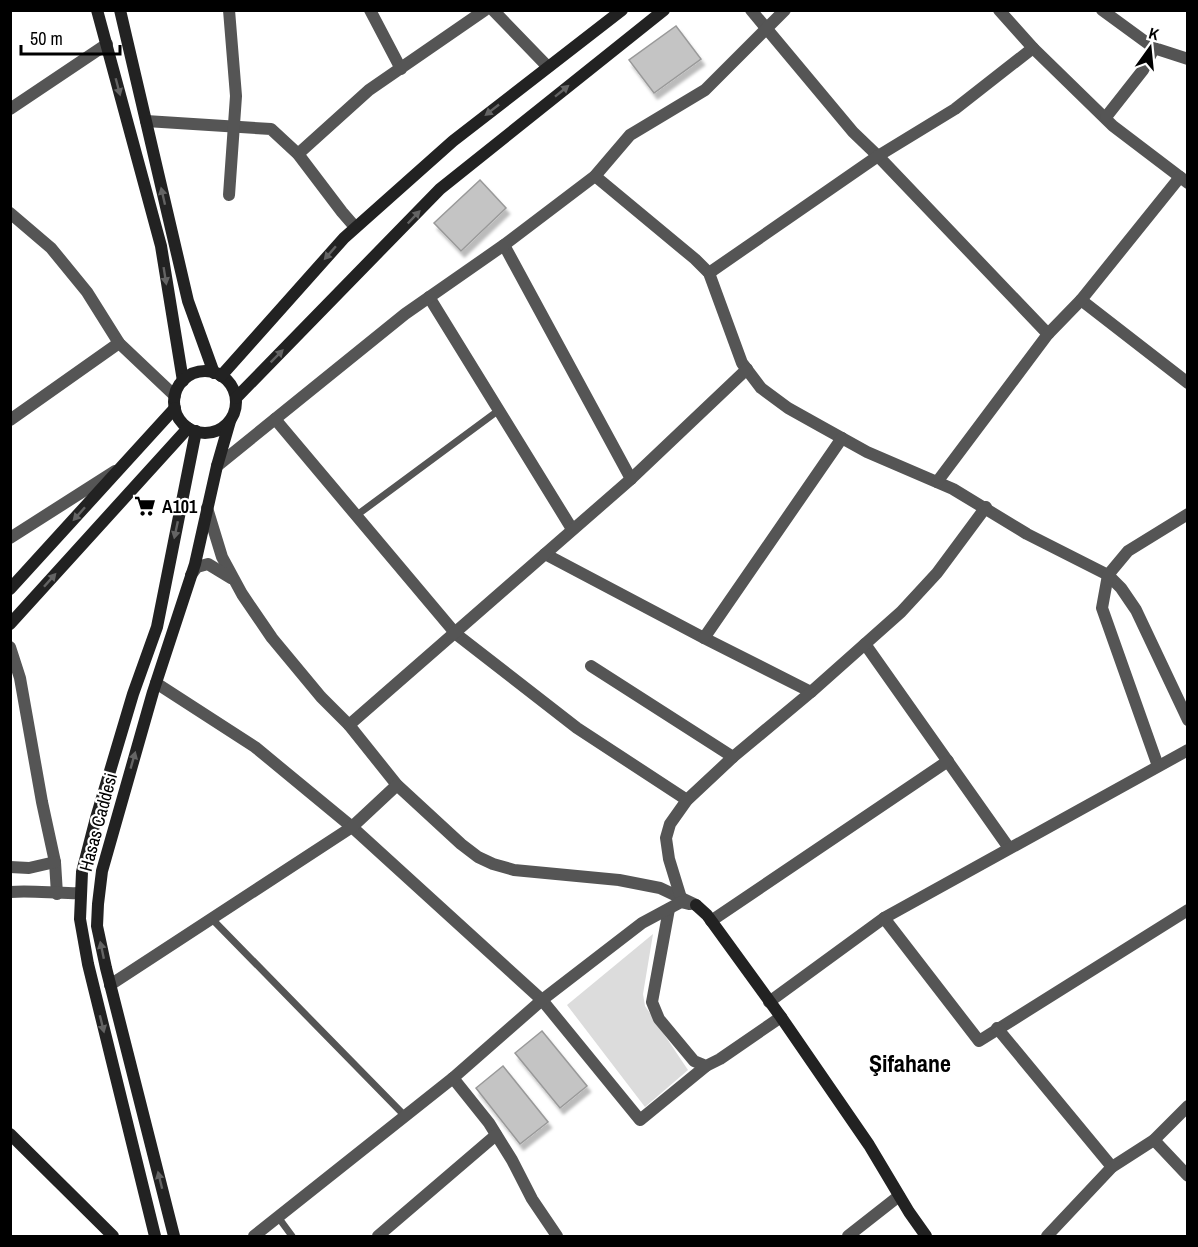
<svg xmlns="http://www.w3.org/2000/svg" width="1198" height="1247" font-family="'Archivo Narrow',sans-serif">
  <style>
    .green { fill: #dcdcdc }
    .building { fill: #c4c4c4; stroke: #999; stroke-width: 1.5; filter: url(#shadow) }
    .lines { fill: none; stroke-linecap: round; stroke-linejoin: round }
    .lane { stroke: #555; stroke-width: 7 }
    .street { stroke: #555; stroke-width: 12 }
    .secondary { stroke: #222; stroke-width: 12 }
    .oneway { fill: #646464 }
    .labels { text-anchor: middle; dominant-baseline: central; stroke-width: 4.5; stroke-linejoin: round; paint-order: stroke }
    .poi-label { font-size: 18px; font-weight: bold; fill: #000; stroke: #fff; text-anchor: start }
    .street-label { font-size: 18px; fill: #000; stroke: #fff }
    .district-label { font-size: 24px; font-weight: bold; fill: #000; stroke: #fff }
  </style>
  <defs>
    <filter id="shadow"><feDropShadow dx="3.5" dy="6" stdDeviation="1.5" flood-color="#0004"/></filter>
  </defs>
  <rect width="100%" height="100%" fill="#fff"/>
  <path class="green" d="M653,934L643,994L645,1006L688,1070L645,1107L567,1005Z"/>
  <g class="building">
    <path d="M676,26L701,59L654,93L629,60Z"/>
    <path d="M480,180L506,208L461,251L434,223Z"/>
    <path d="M542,1031L587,1086L560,1108L515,1053Z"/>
    <path d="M503,1066L548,1122L520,1144L476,1088Z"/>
  </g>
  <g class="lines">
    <g class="lane">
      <path d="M357,515L499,410"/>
      <path d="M212,919L405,1116"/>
      <path d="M278,1217L292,1236"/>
    </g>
    <g class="street">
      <path d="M370,10L401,69"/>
      <path d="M493,10L548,67"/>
      <path d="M751,10L853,132L878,156L1048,334"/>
      <path d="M999,10L1033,48L1113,126L1188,183"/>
      <path d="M1102,10L1154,48L1188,59"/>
      <path d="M10,109L107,44"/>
      <path d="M1106,117L1143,70L1154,48"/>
      <path d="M146,121L271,129L298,154L342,212L355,227"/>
      <path d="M298,154L369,90L485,10"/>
      <path d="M595,176L695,259L709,273L742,363L761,388L788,408L822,427L867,452L953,489L1027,534L1108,575L1121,588L1136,610L1188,720"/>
      <path d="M229,195L236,96L229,10"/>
      <path d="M10,213L51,248L87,292L119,343L175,396"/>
      <path d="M504,245L631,479"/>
      <path d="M709,273L878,156L955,109L1033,48"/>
      <path d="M429,297L572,529"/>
      <path d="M1081,300L1188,383"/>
      <path d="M275,419L456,634L577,728L687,800"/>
      <path d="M10,420L119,343"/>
      <path d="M217,466L405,314L504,245L595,176L630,135L705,90L785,10"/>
      <path d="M937,482L1048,334L1081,300L1180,177"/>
      <path d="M207,508L222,557L242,594L272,638L321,697L349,725L397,785L461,844L478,857L493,864L514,870L619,880L660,888L696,905"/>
      <path d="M10,538L115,471"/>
      <path d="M545,554L704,638L811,692"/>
      <path d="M191,575L197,567L208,564L231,578"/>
      <path d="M704,638L842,438"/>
      <path d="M865,644L1009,848"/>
      <path d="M10,647L20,678L42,802L55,862L57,894"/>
      <path d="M591,666L733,757"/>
      <path d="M156,683L255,747L352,827L542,1000L640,1120L706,1066"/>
      <path d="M349,725L631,479L747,369"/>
      <path d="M1158,766L1102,608L1108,575L1128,551L1188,514"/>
      <path d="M10,867L29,868L55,862"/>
      <path d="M10,892C34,890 57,894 80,893"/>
      <path d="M681,898L669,859L666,838L670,824L687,800L733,757L811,692L901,612L937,573L986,507"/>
      <path d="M669,909L652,1002L659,1019L694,1061L706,1066L720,1059L781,1017"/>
      <path d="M884,918L979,1041L1188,910"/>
      <path d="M711,921L948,761"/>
      <path d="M110,985L352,827L397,785"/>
      <path d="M769,1002L884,918L1188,750"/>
      <path d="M997,1028L1112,1167"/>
      <path d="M453,1078L489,1123L512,1160L532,1199L557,1236"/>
      <path d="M1154,1140L1188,1176"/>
      <path d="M254,1236L453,1078L542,1000L642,923L681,902L689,904"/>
      <path d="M378,1236L496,1135"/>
      <path d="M848,1236L899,1196"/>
      <path d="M1047,1236L1112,1167L1154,1140L1188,1106"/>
    </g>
    <g class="secondary">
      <path d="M97,10L161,246L183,381"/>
      <path d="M120,10L188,301L214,373"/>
      <circle cx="205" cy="402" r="31"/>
      <path d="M221,376L344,238L453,141L622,10"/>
      <path d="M236,398L440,189L664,10"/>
      <path d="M10,589L175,408"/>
      <path d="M10,624L188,428"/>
      <path d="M696,905L707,915L781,1017L869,1145L909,1212L926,1236"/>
      <path d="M10,1134L113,1236"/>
      <path d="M155,1236L88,964L80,919L82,872L96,818L133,694L157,627L196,431"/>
      <path d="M174,1236L106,968L97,926L98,904L102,871L153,692L195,564L217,466L230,421"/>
    </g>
  </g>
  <defs><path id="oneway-solid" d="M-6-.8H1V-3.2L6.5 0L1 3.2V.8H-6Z" transform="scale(1.5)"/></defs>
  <g class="oneway">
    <use href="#oneway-solid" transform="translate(118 87) rotate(75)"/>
    <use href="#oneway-solid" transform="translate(562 91) rotate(-39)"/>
    <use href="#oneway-solid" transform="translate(492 110) rotate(142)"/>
    <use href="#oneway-solid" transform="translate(163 196) rotate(-103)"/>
    <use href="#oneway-solid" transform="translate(414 217) rotate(-46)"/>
    <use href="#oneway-solid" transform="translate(330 253) rotate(131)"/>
    <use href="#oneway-solid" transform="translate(165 276) rotate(81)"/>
    <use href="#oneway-solid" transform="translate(277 356) rotate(-45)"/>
    <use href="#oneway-solid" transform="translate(79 514) rotate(132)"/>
    <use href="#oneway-solid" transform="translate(176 530) rotate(102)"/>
    <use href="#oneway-solid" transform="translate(50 580) rotate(-48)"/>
    <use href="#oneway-solid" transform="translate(133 760) rotate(-74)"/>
    <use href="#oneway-solid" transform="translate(102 950) rotate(-102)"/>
    <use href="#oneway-solid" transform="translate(102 1024) rotate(76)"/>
    <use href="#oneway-solid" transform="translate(160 1180) rotate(-104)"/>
  </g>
  <defs>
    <symbol id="supermarket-bare" viewBox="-9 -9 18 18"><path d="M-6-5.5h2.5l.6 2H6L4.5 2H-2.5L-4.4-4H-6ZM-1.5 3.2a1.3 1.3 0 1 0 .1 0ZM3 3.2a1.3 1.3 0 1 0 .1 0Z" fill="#000" stroke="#fff" stroke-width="2.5" paint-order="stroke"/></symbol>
  </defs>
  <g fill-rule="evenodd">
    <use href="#supermarket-bare" x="130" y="491" width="30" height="30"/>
  </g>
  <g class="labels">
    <g class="poi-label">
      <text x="162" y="506">A101</text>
    </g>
    <g class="street-label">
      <text transform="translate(98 822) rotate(-75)">Hasas Caddesi</text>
    </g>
    <g class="district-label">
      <text x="910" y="1063">Şifahane</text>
    </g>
  </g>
  <rect width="1198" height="1247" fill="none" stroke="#000000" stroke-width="24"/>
  <g transform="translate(1150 48) rotate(15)" stroke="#ffffff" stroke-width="4.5" paint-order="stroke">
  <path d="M0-4.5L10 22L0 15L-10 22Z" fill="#000000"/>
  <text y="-9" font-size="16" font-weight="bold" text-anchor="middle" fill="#000000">K</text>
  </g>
  <path d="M21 45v9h99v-9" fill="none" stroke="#000000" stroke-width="3"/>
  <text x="30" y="45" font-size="18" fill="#000000" stroke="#ffffff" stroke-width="4.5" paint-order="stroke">50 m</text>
</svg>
